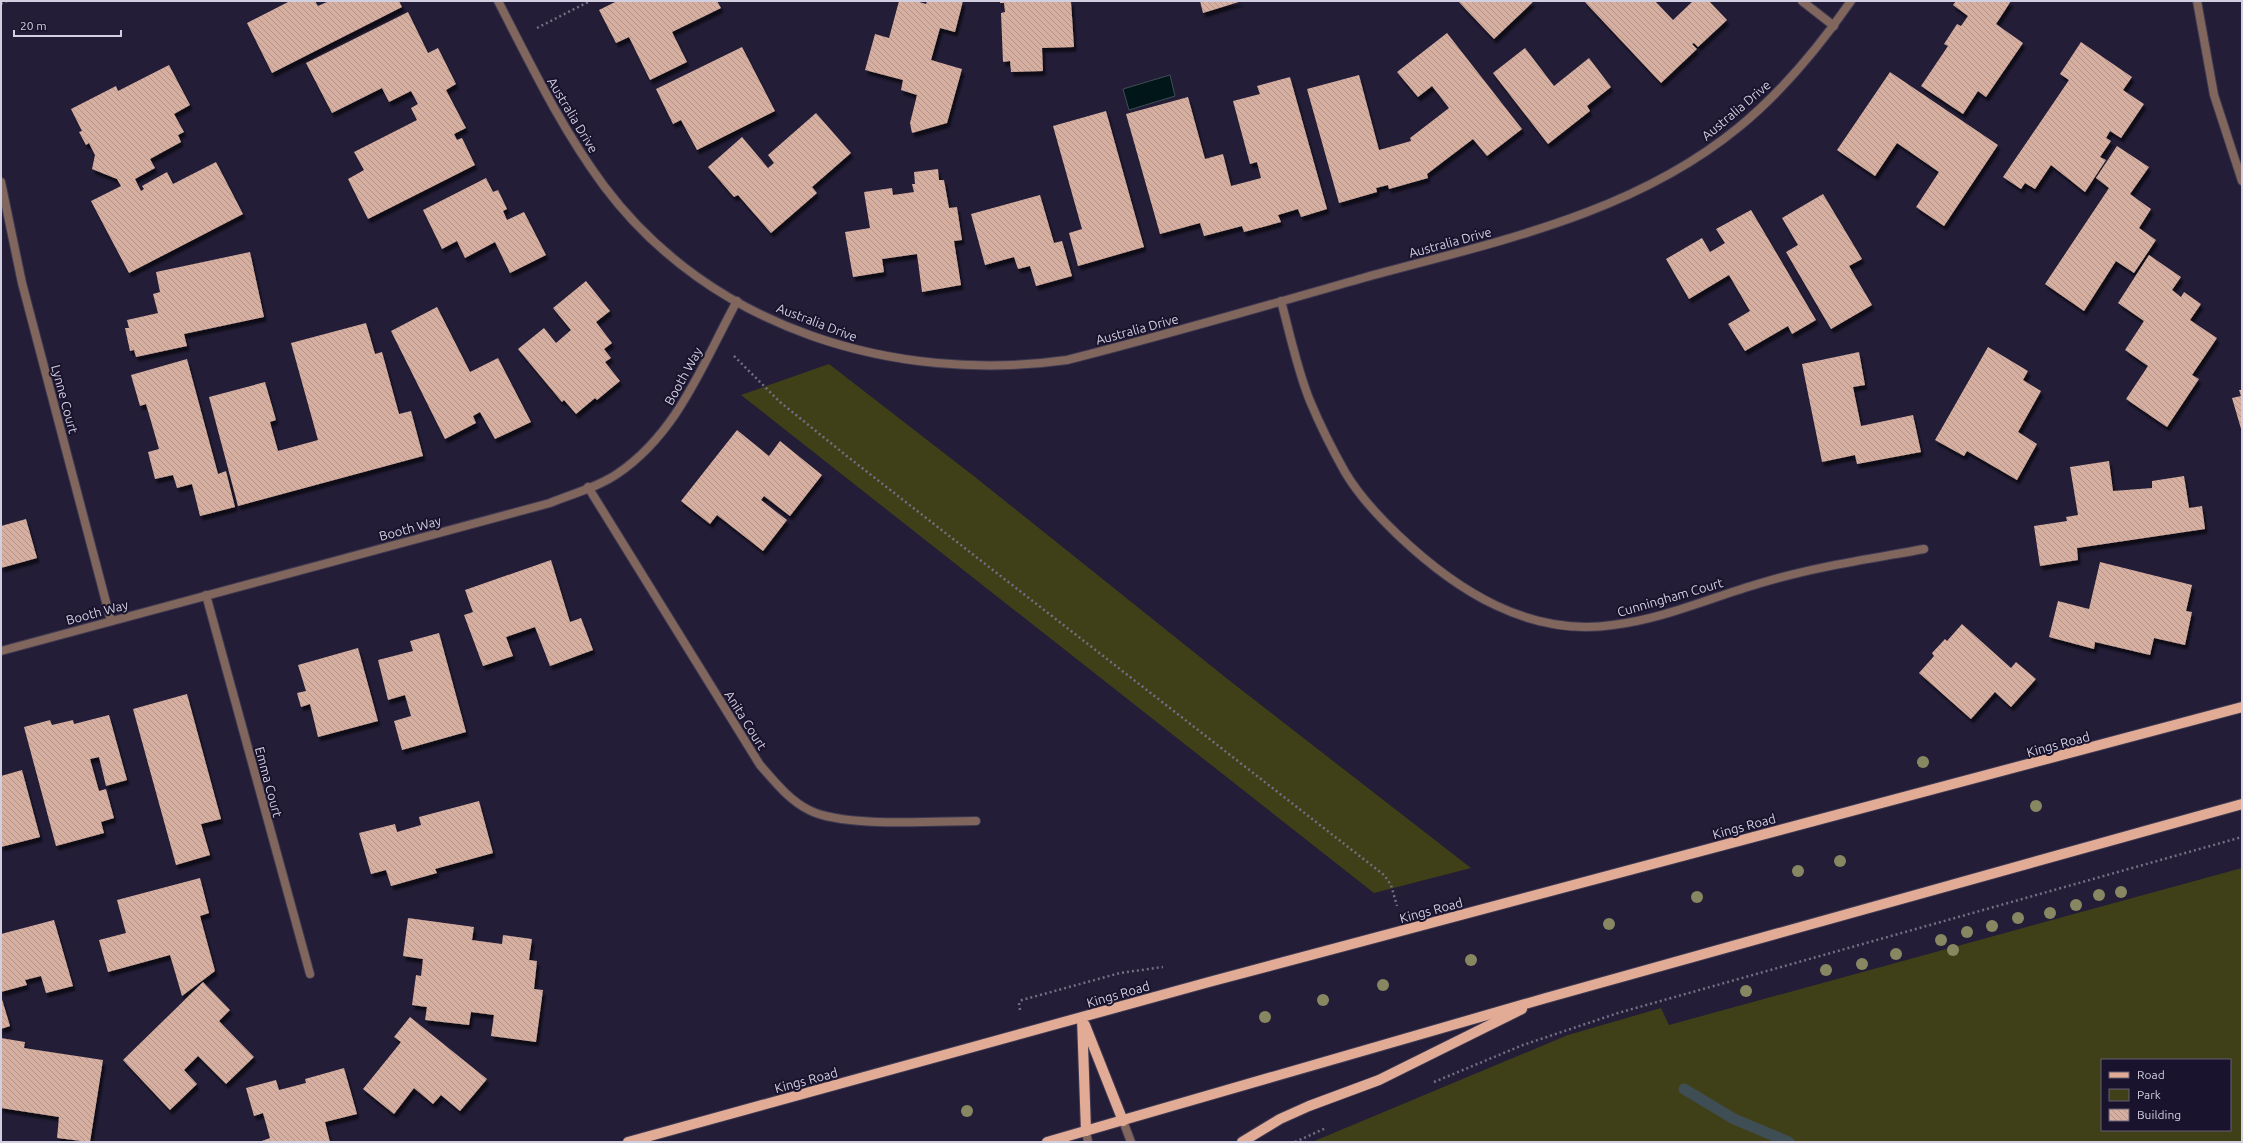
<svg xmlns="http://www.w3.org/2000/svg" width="2243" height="1143" font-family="Ubuntu,sans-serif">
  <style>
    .green { fill: #3f4018; fill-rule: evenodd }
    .water { fill: #001618; stroke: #3f4e54 }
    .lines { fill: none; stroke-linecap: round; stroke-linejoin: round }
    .stream { stroke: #3f4e54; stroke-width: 11 }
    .building { fill: url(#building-back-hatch); filter: url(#shadow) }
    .minor-casing { stroke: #3f3952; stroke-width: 10 }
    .primary-casing { stroke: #3f3952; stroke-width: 12 }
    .path { stroke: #736f85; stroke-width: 2.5; stroke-dasharray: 2 3; stroke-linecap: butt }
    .minor { stroke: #80665c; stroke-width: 8 }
    .primary { stroke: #e1ab96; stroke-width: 10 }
    .tree { fill: #878761 }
    .labels { text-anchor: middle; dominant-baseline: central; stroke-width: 4; stroke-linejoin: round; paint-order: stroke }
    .street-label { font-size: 13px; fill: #d2cfe1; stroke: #1a132d }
  </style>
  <defs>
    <pattern id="building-back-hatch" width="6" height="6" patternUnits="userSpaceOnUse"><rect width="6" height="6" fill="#d6afa1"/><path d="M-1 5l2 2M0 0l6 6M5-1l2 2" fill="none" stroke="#b0938a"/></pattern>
    <filter id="shadow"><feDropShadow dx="2.5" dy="4.5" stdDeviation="1" flood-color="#0009"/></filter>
  </defs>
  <rect width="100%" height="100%" fill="#231d37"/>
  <g class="green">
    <path d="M829,364L975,477L1230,681L1471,868L1374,893L741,395Z"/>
    <path d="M2242,868V1142H1312L1568,1035L1661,1008L1669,1025ZM2102,1060H2230V1130H2102Z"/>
  </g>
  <path class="water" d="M1170,75L1175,96L1129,110L1123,89Z"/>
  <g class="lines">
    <path class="stream" d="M1684,1089L1734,1119L1789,1142"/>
  </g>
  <g class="building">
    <path d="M290,1H315L318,6L329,1H399L402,7L272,73L247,23Z"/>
    <path d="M617,1H717L721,8L672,32L687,62L650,80L629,37L616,43L599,10Z"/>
    <path d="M899,1H916L926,4L927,1H963L955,32L940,28L931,60L962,69L947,123L912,133L910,123L917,95L901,90L903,80L865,70L875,34L889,38Z"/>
    <path d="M1000,1H1071L1074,47L1042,48L1043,71L1011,72L1010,61L1003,62L1001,13L1005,12L1004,3H1000Z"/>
    <path d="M1200,1H1242L1203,13Z"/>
    <path d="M1458,1H1534L1494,39Z"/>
    <path d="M1584,1H1655L1673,20L1693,1H1709L1727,20L1698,47L1694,43L1692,44L1697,49L1661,83Z"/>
    <path d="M1956,1H2011L1996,24L2023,43L1986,97L1978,91L1963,114L1921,86L1948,46L1944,44L1957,24L1961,26L1968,16L1953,5Z"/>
    <path d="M408,12L428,53L438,48L456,84L446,90L466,128L454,134L457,140L462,138L475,165L368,219L348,179L364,170L354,152L417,120L411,108L418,104L411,91L389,102L382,88L332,113L306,63Z"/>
    <path d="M1447,33L1522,129L1487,156L1473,139L1427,174L1428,178L1389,189L1388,185L1376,188L1377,192L1339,203L1307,89L1359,75L1379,150L1411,141L1410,138L1449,108L1432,86L1418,97L1397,72Z"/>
    <path d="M2081,42L2132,77L2123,90L2144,104L2121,138L2110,131L2106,138L2111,141L2100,157L2106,160L2085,192L2051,165L2035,189L2025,183L2021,189L2003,177L2069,80L2060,74Z"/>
    <path d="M742,47L775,111L697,150L681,120L673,124L656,89Z"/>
    <path d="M1525,48L1554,86L1589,58L1611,87L1587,106L1590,111L1548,144L1493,73Z"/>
    <path d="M169,65L190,105L174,114L184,132L178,135L181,142L150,159L155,168L135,179L141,191L144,189L142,186L167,172L173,184L216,162L243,214L129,273L91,201L121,186L117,179L92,169L95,155L89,143L86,145L79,132L82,131L71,109L116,86L118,91Z"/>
    <path d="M1890,72L1998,145L1944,226L1916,207L1939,172L1897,143L1875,176L1837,150Z"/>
    <path d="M1290,77L1327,209L1301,217L1298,209L1278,215L1281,222L1244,232L1242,226L1204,236L1200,223L1160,234L1126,114L1188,97L1205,159L1223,154L1231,186L1261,178L1257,162L1250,164L1233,101L1260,94L1257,86Z"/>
    <path d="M1106,111L1144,247L1078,266L1069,233L1082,229L1053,126Z"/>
    <path d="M816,113L851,153L812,187L817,193L771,233L738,195L734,197L708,167L742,137L768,168L774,163L768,155Z"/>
    <path d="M2117,146L2149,167L2130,194L2151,209L2139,228L2156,240L2134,273L2116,261L2084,311L2045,284L2109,188L2096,178Z"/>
    <path d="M938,169L939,180H944L949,208L957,207L962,240L954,241L961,285L922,292L917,254L882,259L884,272L853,277L845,232L870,228L864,192L892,188L893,195L914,192L912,184H915L914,172Z"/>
    <path d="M486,178L493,192L498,190L507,209L503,211L507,220L524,212L546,255L510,273L495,242L465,258L457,241L442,249L423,210Z"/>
    <path d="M1823,194L1862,259L1849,266L1872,305L1831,329L1786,252L1798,245L1782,218Z"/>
    <path d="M1040,195L1054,243L1062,241L1072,276L1036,286L1030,266L1018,269L1014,257L985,265L971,214Z"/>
    <path d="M1751,210L1816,320L1792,334L1788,326L1745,351L1728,324L1750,311L1729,275L1689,299L1666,259L1702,238L1710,252L1725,243L1716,229Z"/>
    <path d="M250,252L264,317L184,334L187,346L136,357L134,350L130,351L125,328H129L127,320L158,313L153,294L160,292L156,272Z"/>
    <path d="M2149,255L2181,277L2172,290L2181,297L2184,292L2201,304L2190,320L2217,338L2192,375L2199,379L2167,427L2126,399L2148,366L2125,350L2144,321L2118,303Z"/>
    <path d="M586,281L610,311L596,322L612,343L604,349L611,358L605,362L620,381L597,400L595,398L576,414L564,400L562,402L518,349L544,328L556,343L571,330L553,308Z"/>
    <path d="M437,307L470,372L498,358L531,422L495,439L480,412L473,416L476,423L445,439L391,331Z"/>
    <path d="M366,323L375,354L382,352L399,414L411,411L423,456L238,506L209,397L265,382L276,420L270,422L278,451L318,440L291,343Z"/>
    <path d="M1988,347L2028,371L2023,380L2041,391L2018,432L2037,444L2017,480L1967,451L1964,456L1935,440Z"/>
    <path d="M1859,352L1865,385L1853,387L1861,426L1913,415L1921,452L1857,464L1855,455L1822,462L1802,364Z"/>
    <path d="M187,359L218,474L226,471L235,507L200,516L192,484L177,488L173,475L155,479L148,452L159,449L146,404L140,406L131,375Z"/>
    <path d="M2239,390H2242V432L2232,398L2241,396Z"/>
    <path d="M737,430L769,456L780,441L822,475L790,516L764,496L761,500L787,520L763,551L717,515L710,524L681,501Z"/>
    <path d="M2109,461L2113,491L2152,488V481L2184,476L2189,508L2202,506L2205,529L2077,548L2078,560L2040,566L2034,526L2067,521L2066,517L2078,515L2070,467Z"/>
    <path d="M26,519L37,558L1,568V526Z"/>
    <path d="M551,560L570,622L581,618L593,650L550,666L535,627L506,637L513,656L483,666L464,615L473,612L465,590Z"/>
    <path d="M2100,562L2192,585L2186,611L2192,612L2185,645L2154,638L2150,655L2095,642L2094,649L2049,637L2058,601L2089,609Z"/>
    <path d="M1962,624L2011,668L2016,662L2036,679L2011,707L1995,692L1971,719L1919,673L1934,656L1932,653L1945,639L1947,641Z"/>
    <path d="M439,633L466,732L402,750L394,721L411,716L405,695L388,700L378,660L413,651L410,641Z"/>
    <path d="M358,648L378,721L318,737L310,704L301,707L297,693L306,691L298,665Z"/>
    <path d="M187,694L221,819L201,824L210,855L176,865L133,709Z"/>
    <path d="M109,715L127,780L106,786L99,757L90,759L99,791L106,789L114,818L101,822L104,833L56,846L24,727L50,720L52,725L73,720L74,724Z"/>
    <path d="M22,770L40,837L1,847V776Z"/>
    <path d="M479,801L493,853L435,869L437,873L391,886L386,870L371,874L359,833L395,824L397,832L421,825L419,817Z"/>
    <path d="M200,878L209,913L200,916L215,971L182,996L170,955L108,972L99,940L126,933L117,900Z"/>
    <path d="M408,918L474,927L472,940L502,944L503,935L532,939L529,960L537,961L534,989L543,990L536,1042L491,1036L494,1015L471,1012L469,1025L425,1020L427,1007L412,1005L416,975L421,976L423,959L403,956Z"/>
    <path d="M54,920L73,986L46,993L41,976L25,980L27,985L1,992V934Z"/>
    <path d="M203,982L230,1010L219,1021L254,1057L226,1084L198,1056L184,1070L197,1084L170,1110L123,1060Z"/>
    <path d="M1,996L10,1026L1,1029Z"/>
    <path d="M410,1017L487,1079L460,1111L441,1095L433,1104L414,1088L394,1114L363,1089L401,1042L394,1037Z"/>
    <path d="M1,1038L25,1042L24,1048L103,1060L90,1142L57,1138L59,1117L1,1108Z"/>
    <path d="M344,1068L357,1114L325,1122L330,1142H259L270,1138L263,1113L254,1116L246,1088L276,1080L279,1090L306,1083L305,1079Z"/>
  </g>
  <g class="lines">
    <defs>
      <g id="minor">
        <path d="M498,1C531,65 561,128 604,186C711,329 895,384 1067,360C1166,335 1265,306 1363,278C1494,242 1632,215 1739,127C1783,91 1819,47 1851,1"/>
        <path d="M1802,1L1834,26"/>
        <path d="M2197,1L2214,95L2242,181"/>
        <path d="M1,182L22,283L111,621"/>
        <path d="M1281,301C1290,334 1297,369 1310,401C1320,425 1332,449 1345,472C1359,496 1378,516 1398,535C1457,591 1529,637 1613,625C1664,619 1712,597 1761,583C1814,567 1869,559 1924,549"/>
        <path d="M588,487L760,765C775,782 789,800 809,810C843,828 936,821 976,821"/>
        <path d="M206,595L310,974"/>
        <path d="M1,651L550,503C572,494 598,487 617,474C678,433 703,363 737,301"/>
        <path d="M1123,1121L1131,1142"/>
        <path d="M1086,1131L1088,1142"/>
      </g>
      <g id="primary">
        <path d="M1082,1018L1086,1131"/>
        <path d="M1085,1025L1123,1121"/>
        <path d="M628,1142L1209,982L2242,707"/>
        <path d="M1047,1142L1546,998L2242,804"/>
        <path d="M1242,1142L1280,1119L1309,1106L1379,1080L1522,1009"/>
      </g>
    </defs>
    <use href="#minor" class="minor-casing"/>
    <use href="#primary" class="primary-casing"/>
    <g class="path">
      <path d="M1,4L7,1"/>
      <path d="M537,28L590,1"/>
      <path d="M734,356L780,402L848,457L1384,875L1391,885L1397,906"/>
      <path d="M1020,1010L1019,1003L1022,1000L1120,973L1163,967"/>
      <path d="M1434,1082L1523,1045L1618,1013L2242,837"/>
      <path d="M1295,1142L1326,1128"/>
    </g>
    <use href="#minor" class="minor"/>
    <use href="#primary" class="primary"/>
  </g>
  <g class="tree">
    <circle cx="1923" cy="762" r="6"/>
    <circle cx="2036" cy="806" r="6"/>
    <circle cx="1840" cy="861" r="6"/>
    <circle cx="1798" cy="871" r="6"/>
    <circle cx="2121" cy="892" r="6"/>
    <circle cx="2099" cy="895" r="6"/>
    <circle cx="1697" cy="897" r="6"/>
    <circle cx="2076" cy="905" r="6"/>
    <circle cx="2050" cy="913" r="6"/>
    <circle cx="2018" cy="918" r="6"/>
    <circle cx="1609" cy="924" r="6"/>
    <circle cx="1992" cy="926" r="6"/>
    <circle cx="1967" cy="932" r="6"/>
    <circle cx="1941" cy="940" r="6"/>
    <circle cx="1953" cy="950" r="6"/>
    <circle cx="1896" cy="954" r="6"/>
    <circle cx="1471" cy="960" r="6"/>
    <circle cx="1862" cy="964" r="6"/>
    <circle cx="1826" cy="970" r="6"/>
    <circle cx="1383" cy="985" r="6"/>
    <circle cx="1746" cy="991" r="6"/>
    <circle cx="1323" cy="1000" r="6"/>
    <circle cx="1265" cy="1017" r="6"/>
    <circle cx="967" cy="1111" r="6"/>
  </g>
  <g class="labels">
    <g class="street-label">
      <text transform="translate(1736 110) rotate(-40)">Australia Drive</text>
      <text transform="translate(573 115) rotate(59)">Australia Drive</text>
      <text transform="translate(1450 242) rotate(-15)">Australia Drive</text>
      <text transform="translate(817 322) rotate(21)">Australia Drive</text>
      <text transform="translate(1137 329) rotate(-15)">Australia Drive</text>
      <text transform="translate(683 376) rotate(-61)">Booth Way</text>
      <text transform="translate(65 399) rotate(75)">Lynne Court</text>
      <text transform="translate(410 528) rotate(-15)">Booth Way</text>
      <text transform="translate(1670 597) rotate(-16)">Cunningham Court</text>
      <text transform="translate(97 612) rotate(-15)">Booth Way</text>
      <text transform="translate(746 720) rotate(58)">Anita Court</text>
      <text transform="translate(2058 744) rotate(-15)">Kings Road</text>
      <text transform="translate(269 782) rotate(75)">Emma Court</text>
      <text transform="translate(1744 826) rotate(-15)">Kings Road</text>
      <text transform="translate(1431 910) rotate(-15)">Kings Road</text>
      <text transform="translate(1118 994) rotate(-16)">Kings Road</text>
      <text transform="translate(806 1080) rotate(-15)">Kings Road</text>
    </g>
  </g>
  <rect width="2243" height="1143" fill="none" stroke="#d2cfe1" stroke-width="4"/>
  <rect x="2101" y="1059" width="130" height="72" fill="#1a132d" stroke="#645e75"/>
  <rect x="2109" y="1072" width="20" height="6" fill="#e1ab96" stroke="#645e75"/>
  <text x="2137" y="1079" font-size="12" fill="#d2cfe1">Road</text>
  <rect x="2109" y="1089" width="20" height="12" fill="#3f4018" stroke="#645e75"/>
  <text x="2137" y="1099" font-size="12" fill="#d2cfe1">Park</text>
  <rect x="2109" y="1109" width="20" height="12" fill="url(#building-back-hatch)" stroke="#645e75"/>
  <text x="2137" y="1119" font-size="12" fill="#d2cfe1">Building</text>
  <path d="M14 30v6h107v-6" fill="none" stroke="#d2cfe1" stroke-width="2"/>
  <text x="20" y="30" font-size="12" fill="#d2cfe1" stroke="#1a132d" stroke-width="3" paint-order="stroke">20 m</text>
</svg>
